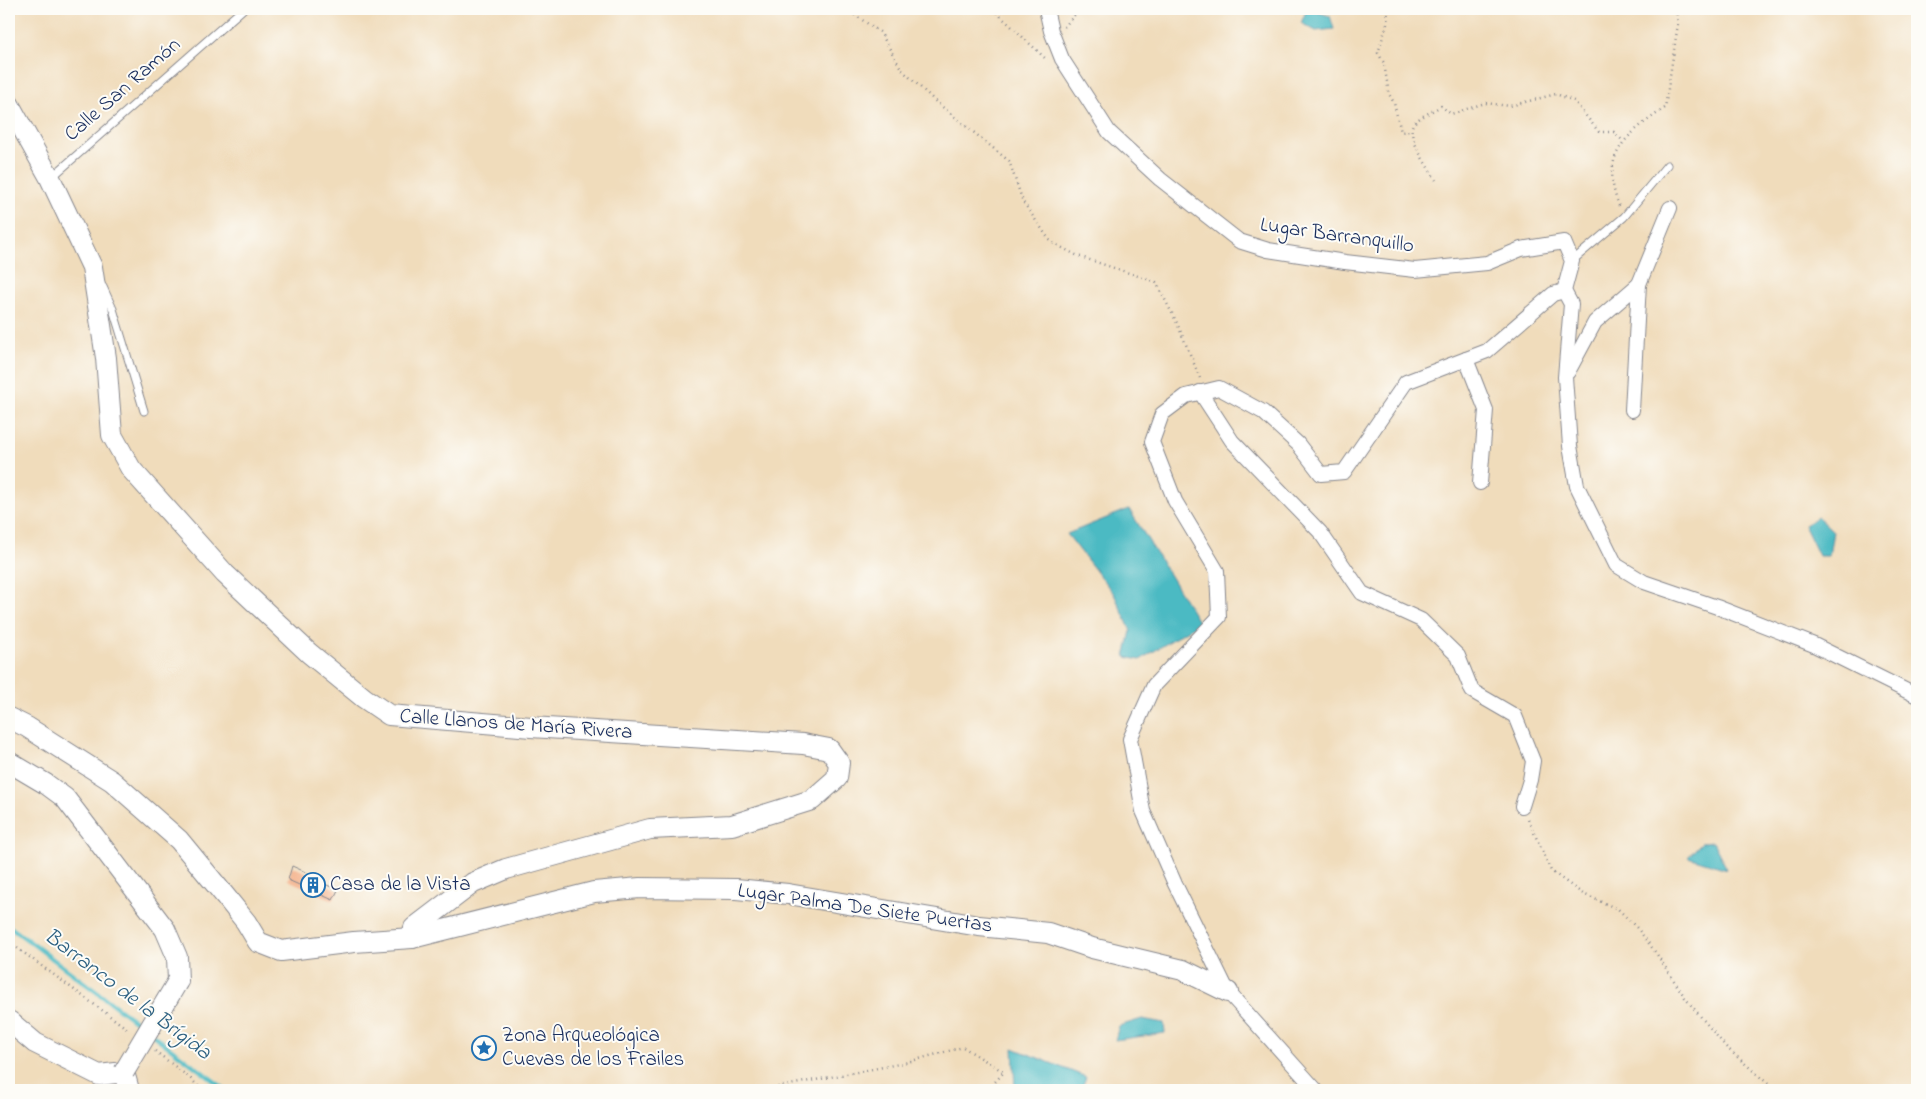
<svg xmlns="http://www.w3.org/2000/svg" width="1926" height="1099" font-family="'Indie Flower',sans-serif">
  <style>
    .water { fill: #4bbac3; stroke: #337490 }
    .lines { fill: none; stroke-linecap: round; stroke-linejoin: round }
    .stream { stroke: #4bbac3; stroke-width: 4.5 }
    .building { fill: #f3a679 }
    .lane-casing { stroke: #86868c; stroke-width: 9 }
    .street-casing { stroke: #86868c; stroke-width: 16 }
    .secondary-casing { stroke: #86868c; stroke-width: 22 }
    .path { stroke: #86868c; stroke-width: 2.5; stroke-dasharray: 1 4; stroke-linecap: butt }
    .lane { stroke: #fff; stroke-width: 7 }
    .street { stroke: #fff; stroke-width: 14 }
    .secondary { stroke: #fff; stroke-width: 20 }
    .secondary-bridge-casing { stroke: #86868c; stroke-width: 22; stroke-linecap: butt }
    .secondary-bridge { stroke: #fff; stroke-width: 20 }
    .labels { text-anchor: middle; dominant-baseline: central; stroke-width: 4; stroke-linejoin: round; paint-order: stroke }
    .street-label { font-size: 21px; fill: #1b2f5e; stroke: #fdfcf7 }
    .poi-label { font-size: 21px; fill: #1b2f5e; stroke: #fdfcf7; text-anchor: start }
    .water-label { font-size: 22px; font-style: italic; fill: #2c6081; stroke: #fdfcf7 }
  </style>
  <rect width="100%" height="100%" fill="#fdfcf7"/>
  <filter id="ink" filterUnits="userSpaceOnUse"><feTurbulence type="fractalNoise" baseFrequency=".02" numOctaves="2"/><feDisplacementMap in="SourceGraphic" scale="10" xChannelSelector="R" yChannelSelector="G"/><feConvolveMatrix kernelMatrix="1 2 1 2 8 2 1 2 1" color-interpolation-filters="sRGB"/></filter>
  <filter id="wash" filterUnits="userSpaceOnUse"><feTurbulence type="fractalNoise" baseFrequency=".0096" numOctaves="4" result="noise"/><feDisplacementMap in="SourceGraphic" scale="20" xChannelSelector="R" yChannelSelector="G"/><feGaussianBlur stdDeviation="1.12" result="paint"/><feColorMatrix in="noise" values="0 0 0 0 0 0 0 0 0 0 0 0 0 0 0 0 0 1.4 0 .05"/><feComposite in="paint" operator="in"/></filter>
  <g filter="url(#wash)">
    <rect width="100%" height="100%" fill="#f0dcbb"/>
    <g class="water">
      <path d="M1307,9L1330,16L1334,29L1316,31L1301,23Z"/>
      <path d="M1129,509L1199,623L1140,660L1125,657L1131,631L1114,594L1067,534Z"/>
      <path d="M1818,517L1833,531L1829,556H1819L1804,525Z"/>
      <path d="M1713,842L1727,869L1688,857L1701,843Z"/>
      <path d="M1142,1019L1164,1023L1165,1033L1115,1040L1119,1026Z"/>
      <path d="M1013,1048L1086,1077L1081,1090H1015Z"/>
    </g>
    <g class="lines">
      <g class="stream">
        <path d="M9,926L143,1027"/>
        <path d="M153,1035L226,1090"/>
      </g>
    </g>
    <g id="blocks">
      <path class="building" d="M292,866L310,874L309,877L338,890L333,900L288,880Z"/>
    </g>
  </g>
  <g filter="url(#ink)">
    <use href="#blocks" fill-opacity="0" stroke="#86868c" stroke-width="1"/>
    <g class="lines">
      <defs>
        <g id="lane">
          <path d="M52,177L243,9"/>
          <path d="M1572,261L1624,217L1667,165"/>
          <path d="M103,287L113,309L144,411"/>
        </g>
        <g id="street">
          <path d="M1046,9L1051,31L1062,59L1109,132L1160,179L1239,241L1268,250L1345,262L1415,270L1487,263L1521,249L1564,242L1572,261L1564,291"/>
          <path d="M1466,359L1486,410L1480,483"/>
          <path d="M1568,372L1595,322L1639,284"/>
          <path d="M1200,392L1232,441L1320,532L1362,593L1421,620L1458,656L1472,691L1515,716L1533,761L1530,780L1522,806"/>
          <path d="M1632,410L1639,284L1670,208"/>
          <path d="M1316,1090L1228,992L1175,884L1143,811L1130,739L1154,685L1219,617L1217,571L1175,501L1152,442L1162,414L1186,396L1219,388L1263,412L1298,444L1321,474L1344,472L1406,382L1487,351L1553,294L1564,291L1571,304L1565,377L1570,446L1577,486L1616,565L1644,582L1717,607L1814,645L1917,696"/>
        </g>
        <g id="secondary">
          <path d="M9,104L50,178L92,267L106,358L112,435L131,469L225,574L309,653L364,698L389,715L531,727L803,744L829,749L839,763L837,778L812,800L732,825L650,829L506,869L473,883L414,928L412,938"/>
          <path d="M9,718L27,727L112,781L179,840L226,897L246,922L258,942L281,951L354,942L412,938L594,892L640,888L736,889L788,894L979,926L1048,933L1092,948L1183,970L1228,992"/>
          <path d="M9,762L46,784L65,798L165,929L177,957L178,981"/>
          <path d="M9,1021L35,1043L99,1075L124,1072L129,1090"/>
        </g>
      </defs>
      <use href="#lane" class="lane-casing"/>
      <use href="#street" class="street-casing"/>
      <use href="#secondary" class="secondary-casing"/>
      <g class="path">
        <path d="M846,9L880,32L902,70L935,101L1009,161L1023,202L1051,242L1078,256L1156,282L1177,323L1200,378"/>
        <path d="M925,9H927"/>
        <path d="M993,9L1047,60"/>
        <path d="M1388,9L1387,24L1378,53L1384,63L1389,94L1394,103L1401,132L1410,131"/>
        <path d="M1064,27L1080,9"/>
        <path d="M1436,180C1430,170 1404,134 1414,123C1421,116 1433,111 1441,106L1451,114L1485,103L1510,106L1556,94L1574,101L1599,132H1614L1623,141"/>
        <path d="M1619,206C1599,154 1626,135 1665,108L1678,24L1676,9"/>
        <path d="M1528,819L1551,871L1583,894L1618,909L1638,929L1656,953L1686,999L1726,1047L1775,1090"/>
        <path d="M9,942L129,1030"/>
        <path d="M155,1051L190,1078L202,1090"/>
        <path d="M763,1090L904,1063L963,1047L1004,1072L988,1090"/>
      </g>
      <use href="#lane" class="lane"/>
      <use href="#street" class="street"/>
      <use href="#secondary" class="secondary"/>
      <defs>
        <path id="secondary-bridge" d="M124,1072L178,981"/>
      </defs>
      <use href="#secondary-bridge" class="secondary-bridge-casing"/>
      <use href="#secondary-bridge" class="secondary-bridge"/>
    </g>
  </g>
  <defs>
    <symbol id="building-ring" viewBox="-11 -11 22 22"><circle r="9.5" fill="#fdfcf7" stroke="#1f6fb2" stroke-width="1.5"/><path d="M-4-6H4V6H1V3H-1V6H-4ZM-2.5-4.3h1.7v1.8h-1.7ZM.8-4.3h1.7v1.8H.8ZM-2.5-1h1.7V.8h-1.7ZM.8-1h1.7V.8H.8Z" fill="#1f6fb2"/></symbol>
    <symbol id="sight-ring" viewBox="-11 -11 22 22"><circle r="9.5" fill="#fdfcf7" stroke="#1f6fb2" stroke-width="1.5"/><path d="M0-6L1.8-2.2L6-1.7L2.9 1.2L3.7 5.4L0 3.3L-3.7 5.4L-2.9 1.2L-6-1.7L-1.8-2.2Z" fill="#1f6fb2"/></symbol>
  </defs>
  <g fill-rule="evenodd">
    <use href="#building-ring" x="299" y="871" width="28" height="28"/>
    <use href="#sight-ring" x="470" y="1034" width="28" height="28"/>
  </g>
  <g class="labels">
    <g class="street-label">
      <text transform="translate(123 90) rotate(-41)">Calle San Ramón</text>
      <text transform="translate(1337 236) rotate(8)">Lugar Barranquillo</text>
      <text transform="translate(516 725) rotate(4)">Calle Llanos de María Rivera</text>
      <text transform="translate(865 909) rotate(8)">Lugar Palma De Siete Puertas</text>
    </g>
    <g class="poi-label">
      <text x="330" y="885">Casa de la Vista</text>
      <text x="502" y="1036">Zona Arqueológica<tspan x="502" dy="24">Cuevas de los Frailes</tspan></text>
    </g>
    <g class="water-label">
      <text transform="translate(127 995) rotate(37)">Barranco de la Brígida</text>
    </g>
  </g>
  <rect width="1926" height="1099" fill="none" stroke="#fdfcf7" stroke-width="30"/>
</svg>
